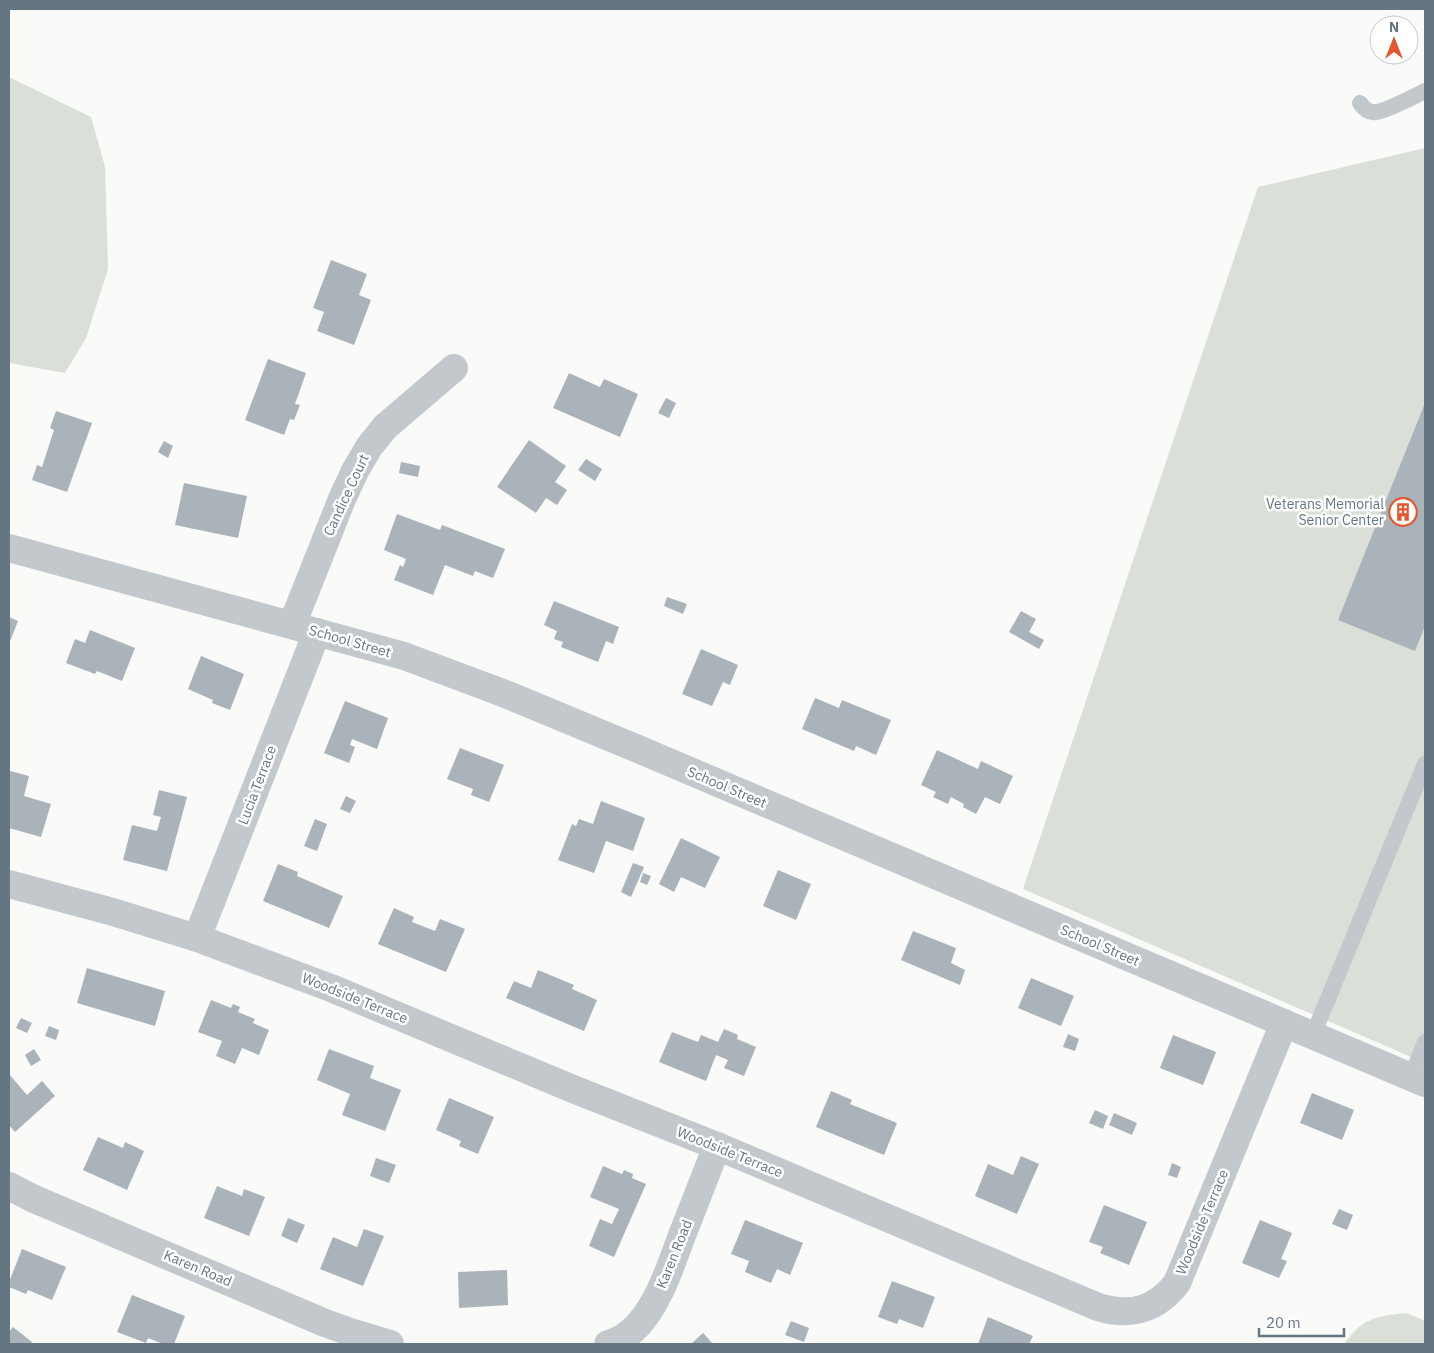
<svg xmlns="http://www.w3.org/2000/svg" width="1434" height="1353" font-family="'IBM Plex Sans',sans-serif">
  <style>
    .green { fill: #dadfd7 }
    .building { fill: #aab3b9 }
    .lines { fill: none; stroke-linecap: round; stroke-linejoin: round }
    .service { stroke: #c3c8cc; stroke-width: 16 }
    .minor { stroke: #c3c8cc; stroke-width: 28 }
    .tertiary { stroke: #c3c8cc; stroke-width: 28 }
    .labels { text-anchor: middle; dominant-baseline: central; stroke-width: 5; stroke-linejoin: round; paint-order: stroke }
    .street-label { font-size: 14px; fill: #657683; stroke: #fff }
    .poi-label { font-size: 14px; fill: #657683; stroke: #fff; text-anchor: end }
  </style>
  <rect width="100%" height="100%" fill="#fafaf8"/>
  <g class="green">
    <path d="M9,77L91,117L105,167L108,269L86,338L65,373L9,363Z"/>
    <path d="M1425,148V1063L1023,889L1258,187Z"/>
    <path d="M1407,1313L1425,1321V1344H1344C1363,1318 1375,1316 1407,1313Z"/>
  </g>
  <g class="building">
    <path d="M331,260L367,274L359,295L371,300L354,345L317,331L324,312L313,308Z"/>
    <path d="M268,359L306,373L295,404L300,405L294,420L290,419L284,435L245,420Z"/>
    <path d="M569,373L600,387L604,379L638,394L620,437L553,408Z"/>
    <path d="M666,398L676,403L669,418L658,413Z"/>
    <path d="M1425,403V626L1415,651L1338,620Z"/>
    <path d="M56,411L92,423L67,492L32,480L37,465L42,467L54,430L50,428Z"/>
    <path d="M529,440L566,466L555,482L567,490L557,505L546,498L536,513L497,487Z"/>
    <path d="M164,441L173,446L168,458L158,452Z"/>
    <path d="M586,459L602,469L595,481L578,470Z"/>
    <path d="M401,462L420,466L418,477L399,473Z"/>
    <path d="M184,483L247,496L238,538L175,525Z"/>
    <path d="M397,514L440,530L442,525L505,549L493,578L475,571L473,576L445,565L433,595L394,580L400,565L403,567L406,559L384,550Z"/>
    <path d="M667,597L687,604L683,614L664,606Z"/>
    <path d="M554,601L619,627L613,644L606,641L598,662L561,647L563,642L554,639L557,631L544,625Z"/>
    <path d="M1021,611L1036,619L1029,632L1044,640L1039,649L1009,632Z"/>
    <path d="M9,617L18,621L9,644Z"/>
    <path d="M90,630L135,648L122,681L97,671L95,674L66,663L75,639L85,643Z"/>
    <path d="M701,649L738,665L730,685L723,682L712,706L682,694Z"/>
    <path d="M201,656L244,674L230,710L212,703L213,700L188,689Z"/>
    <path d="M815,698L839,708L842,700L891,720L876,755L856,746L854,751L802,729Z"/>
    <path d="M345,701L388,718L377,749L352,739L350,745L355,747L349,763L324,753Z"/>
    <path d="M460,748L504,765L489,802L471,795L473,789L447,779Z"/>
    <path d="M937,750L978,769L981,761L1013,776L1000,804L985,797L976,814L963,807L964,804L951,797L948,804L933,797L936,792L921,785Z"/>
    <path d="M10,771L29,776L24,796L51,804L41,837L9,828V776Z"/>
    <path d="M159,790L187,797L167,871L123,860L132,825L157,831L161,817L153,815Z"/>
    <path d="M346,796L356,801L350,813L340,809Z"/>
    <path d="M601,801L645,818L633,851L606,841L594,873L558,860L572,824L576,826L579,819L593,824Z"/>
    <path d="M315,819L327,824L317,851L304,846Z"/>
    <path d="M681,838L720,857L705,888L681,877L674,892L659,884Z"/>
    <path d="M633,863L644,867L631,897L621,892Z"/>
    <path d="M278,864L298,872L297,876L343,896L329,928L263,901Z"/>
    <path d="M778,870L811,884L796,920L763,906Z"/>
    <path d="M643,873L651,876L647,885L640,882Z"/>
    <path d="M394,908L414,917L412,922L435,931L440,919L465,929L446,972L378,944Z"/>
    <path d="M913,931L956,948L951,963L965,970L960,985L901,960Z"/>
    <path d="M87,968L165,991L155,1026L77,1003Z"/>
    <path d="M538,970L574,985L572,989L597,1000L584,1031L506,998L514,981L531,988Z"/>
    <path d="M1031,978L1074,996L1061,1026L1018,1008Z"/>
    <path d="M211,1000L231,1008L233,1004L240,1007L238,1012L255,1019L253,1023L269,1030L259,1055L242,1048L235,1064L216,1056L222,1041L198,1032Z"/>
    <path d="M21,1018L32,1023L27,1033L16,1028Z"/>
    <path d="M49,1026L59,1030L56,1040L45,1036Z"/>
    <path d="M724,1029L738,1035L737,1039L756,1047L744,1076L724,1068L728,1060L716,1055L706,1081L659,1062L672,1032L698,1042L701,1035L718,1042Z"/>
    <path d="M1068,1034L1079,1039L1075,1051L1063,1047Z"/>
    <path d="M1173,1035L1216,1052L1203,1085L1160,1068Z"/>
    <path d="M34,1049L41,1060L31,1066L25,1055Z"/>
    <path d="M329,1049L374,1066L370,1078L401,1090L385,1131L342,1115L350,1094L317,1080Z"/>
    <path d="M9,1074L27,1095L42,1081L55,1096L15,1132L9,1125Z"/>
    <path d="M831,1091L852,1100L850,1104L897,1123L884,1155L816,1127Z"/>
    <path d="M1312,1093L1354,1110L1342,1140L1300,1123Z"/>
    <path d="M449,1098L494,1117L478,1154L459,1146L461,1141L436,1130Z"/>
    <path d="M1095,1110L1108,1116L1103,1129L1089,1123Z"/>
    <path d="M1114,1113L1137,1123L1132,1135L1109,1125Z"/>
    <path d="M98,1137L123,1148L125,1142L144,1151L127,1190L83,1170Z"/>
    <path d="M1021,1156L1039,1164L1017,1214L975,1196L988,1164L1013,1175Z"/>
    <path d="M376,1158L396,1165L389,1183L370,1176Z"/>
    <path d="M1172,1163L1181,1167L1177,1178L1168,1175Z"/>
    <path d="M603,1166L622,1174L624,1170L633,1174L632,1178L646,1184L614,1257L589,1246L600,1219L612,1224L619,1209L590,1197Z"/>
    <path d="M217,1186L242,1196L244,1189L265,1197L249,1236L204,1218Z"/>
    <path d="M1104,1205L1147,1222L1129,1265L1100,1253L1103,1247L1089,1242Z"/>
    <path d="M1339,1209L1353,1215L1347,1230L1332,1224Z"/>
    <path d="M288,1218L305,1225L297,1243L281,1236Z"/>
    <path d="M745,1220L803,1243L790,1275L777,1269L771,1283L745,1272L749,1261L731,1254Z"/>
    <path d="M1260,1220L1292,1233L1281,1259L1287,1261L1279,1278L1242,1263Z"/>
    <path d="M364,1229L384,1236L363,1286L320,1269L333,1237L357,1247Z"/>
    <path d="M22,1249L66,1267L52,1300L28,1290L26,1294L9,1287V1282Z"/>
    <path d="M507,1270L508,1305L459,1308L458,1272Z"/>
    <path d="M892,1281L935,1297L923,1328L899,1319L897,1324L878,1317Z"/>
    <path d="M132,1295L185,1316L174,1344H163L148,1338L146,1343L117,1332Z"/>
    <path d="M988,1317L1033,1336L1029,1344H978Z"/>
    <path d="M791,1321L809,1328L804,1342L785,1335Z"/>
    <path d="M13,1327L32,1342L30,1344H9V1332Z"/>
    <path d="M703,1333L713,1344H691Z"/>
  </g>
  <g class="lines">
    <g class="service">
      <path d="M1360,103C1364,109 1369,113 1376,112C1386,111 1415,96 1425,91"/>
      <path d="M1313,1035L1425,764"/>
      <path d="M1411,1077L1425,1042"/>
    </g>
    <g class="minor">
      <path d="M292,625L342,499L355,471L369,447L385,427L454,368"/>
      <path d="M9,884L113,912L197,938L331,988L573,1089L717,1146L1098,1307C1131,1317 1156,1310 1177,1283L1284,1023"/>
      <path d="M197,938L317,632"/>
      <path d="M9,1186L32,1198L325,1323L350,1332L390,1344"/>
      <path d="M608,1344C620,1341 631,1333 639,1324C660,1300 670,1267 681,1238C693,1208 705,1177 717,1146"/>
    </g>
    <path class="tertiary" d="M9,548L404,656L508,695L638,749L1425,1083"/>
  </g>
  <defs>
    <symbol id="building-ring" viewBox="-11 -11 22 22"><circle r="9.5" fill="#fff" stroke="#e4572e" stroke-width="1.5"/><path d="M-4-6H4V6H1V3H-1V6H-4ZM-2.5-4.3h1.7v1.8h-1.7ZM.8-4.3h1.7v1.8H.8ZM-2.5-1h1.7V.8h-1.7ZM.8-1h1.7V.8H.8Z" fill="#e4572e"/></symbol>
  </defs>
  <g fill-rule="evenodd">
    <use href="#building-ring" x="1387" y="496" width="32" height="32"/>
  </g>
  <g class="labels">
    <g class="street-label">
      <text transform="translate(346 495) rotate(-65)">Candice Court</text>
      <text transform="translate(350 641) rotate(16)">School Street</text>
      <text transform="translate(257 785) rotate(-69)">Lucia Terrace</text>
      <text transform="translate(727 787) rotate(23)">School Street</text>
      <text transform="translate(1100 945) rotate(23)">School Street</text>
      <text transform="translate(355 998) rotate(22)">Woodside Terrace</text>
      <text transform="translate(730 1152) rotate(22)">Woodside Terrace</text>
      <text transform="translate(1202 1222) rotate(-67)">Woodside Terrace</text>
      <text transform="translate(674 1254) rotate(-68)">Karen Road</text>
      <text transform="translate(198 1268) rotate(23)">Karen Road</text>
    </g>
    <g class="poi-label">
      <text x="1384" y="504">Veterans Memorial<tspan x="1384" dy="16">Senior Center</tspan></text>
    </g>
  </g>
  <rect width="1434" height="1353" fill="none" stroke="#657683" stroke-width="20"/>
  <g transform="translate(1394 40)"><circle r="24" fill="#ffffff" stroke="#c1c8cd"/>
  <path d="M0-4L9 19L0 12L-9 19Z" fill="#e4572e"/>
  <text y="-8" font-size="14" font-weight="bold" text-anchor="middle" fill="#657683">N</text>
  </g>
  <path d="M1259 1328v8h85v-8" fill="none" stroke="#657683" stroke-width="2.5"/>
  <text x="1266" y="1328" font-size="15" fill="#657683" stroke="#ffffff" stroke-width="4" paint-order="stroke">20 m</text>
</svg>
